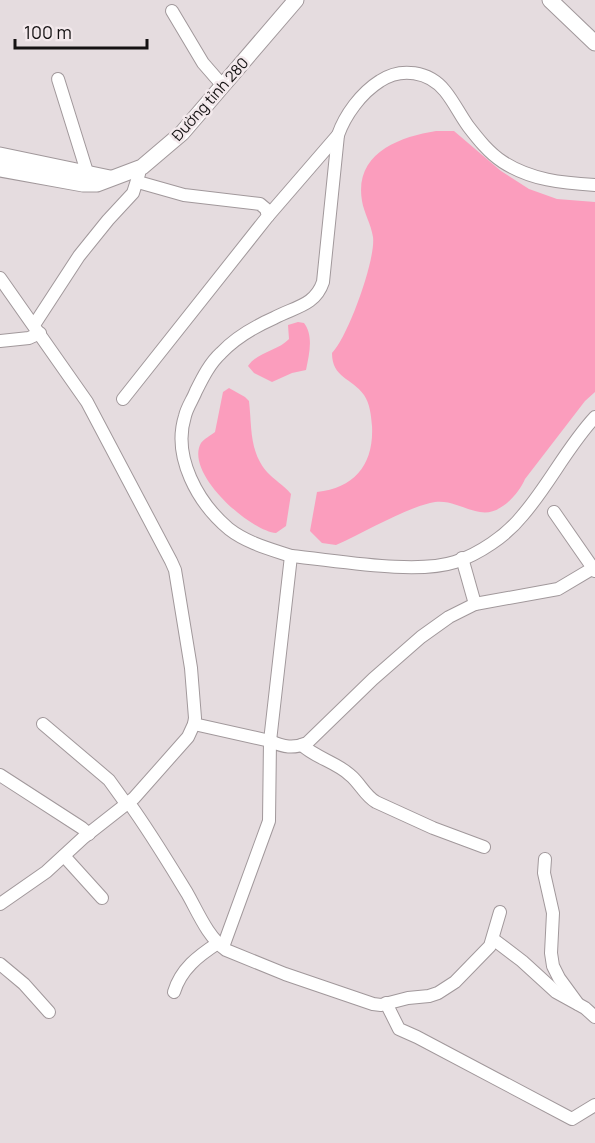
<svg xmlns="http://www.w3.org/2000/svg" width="595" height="1143" font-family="Manrope,sans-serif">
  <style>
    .water { fill: #fb9dbd }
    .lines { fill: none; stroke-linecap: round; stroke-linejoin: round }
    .minor-casing { stroke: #a1989b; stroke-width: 14 }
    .major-casing { stroke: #a1989b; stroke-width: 17 }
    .minor { stroke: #fff; stroke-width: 12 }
    .major { stroke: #fff; stroke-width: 15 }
    .labels { text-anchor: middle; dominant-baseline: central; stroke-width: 5; stroke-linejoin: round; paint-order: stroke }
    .street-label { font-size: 15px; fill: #151213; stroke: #f3e9ec }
  </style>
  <rect width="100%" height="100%" fill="#e5dcdf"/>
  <g class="water">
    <path d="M436,131H454L501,171L529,189L557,199L595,202V392L585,401L525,479C518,495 499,516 480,512C462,509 449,498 430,503C399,511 366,532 336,545L322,543L310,531L317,492C355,488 374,464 372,426C371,415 370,404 364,395C352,378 332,378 332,353C348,337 376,259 373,237C371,224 364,213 362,201C354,154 398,137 436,131Z"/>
    <path d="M298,322L304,323C314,336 309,355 306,370L292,373L272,382L254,373L248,366C257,352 278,351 289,339L288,325Z"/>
    <path d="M229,388L245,397L249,401C252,427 249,451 267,472C274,480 284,485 291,494L286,526L276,533C250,531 184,473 201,443C204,439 211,435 215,432L223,392Z"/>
  </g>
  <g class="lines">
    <defs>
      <g id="minor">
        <path d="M172,11L203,63L223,86"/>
        <path d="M58,79L87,172"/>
        <path d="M268,216L338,135"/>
        <path d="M0,278L87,402L171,561L175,570L191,668L195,718L194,724L188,737L134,798L83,838L46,872L0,904"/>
        <path d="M34,325L79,256L108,220L133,193L139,174"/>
        <path d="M0,341L29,338L40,333"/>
        <path d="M123,399L268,216L266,209L260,204L184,195L138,182"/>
        <path d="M554,512L595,571"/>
        <path d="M291,556C335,560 415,575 455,562C479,554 506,536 522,516C549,485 567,447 595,417"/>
        <path d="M462,558L475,604"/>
        <path d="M43,724L109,780L127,805"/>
        <path d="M194,724L270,741C284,747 293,749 307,743L373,679L421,637L449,617L475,604L558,589L595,567"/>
        <path d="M302,745C316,758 336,762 350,775C360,783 365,796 376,802L433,828L484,847"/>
        <path d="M0,775L82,828L89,834"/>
        <path d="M129,803C150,832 168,862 187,893C198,912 207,936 226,950L285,974L373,1004L381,1005L408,998L429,996L438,993L455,982L490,946L500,912"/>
        <path d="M64,856L102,898"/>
        <path d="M545,859L544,873L553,913L551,953L553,966L559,978L578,1004"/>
        <path d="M493,939L522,961L556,992L585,1008L595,1017"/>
        <path d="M223,947L269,821L270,741L291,556C270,549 247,543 229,529C198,503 172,457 185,416C187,407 193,399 196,391C203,377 210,363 221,353C235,338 256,326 274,318C294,307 315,306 323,282L338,135C345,115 361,93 380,81C401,67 429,71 445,91C454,102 460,115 468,126C478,139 489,153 503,162C531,180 562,183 595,185"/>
        <path d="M0,964L24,984L49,1012"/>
        <path d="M174,992C181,969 198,956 218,943"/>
        <path d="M386,1003L399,1029L417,1037L572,1119L595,1105"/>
      </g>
      <g id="major">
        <path d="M550,0L595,43"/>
        <path d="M0,155L110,178"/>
        <path d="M0,169L83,184H97L142,167L182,133L296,0"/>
      </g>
    </defs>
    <use href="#minor" class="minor-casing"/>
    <use href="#major" class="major-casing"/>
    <use href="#minor" class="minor"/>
    <use href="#major" class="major"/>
  </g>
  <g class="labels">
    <g class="street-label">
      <text transform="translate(210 99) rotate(-48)">Đường tỉnh 280</text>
    </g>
  </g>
  <path d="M15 39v9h132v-9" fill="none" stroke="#151213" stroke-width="3"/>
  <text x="24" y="39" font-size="18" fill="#151213" stroke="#f3e9ec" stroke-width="4.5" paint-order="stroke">100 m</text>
</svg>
